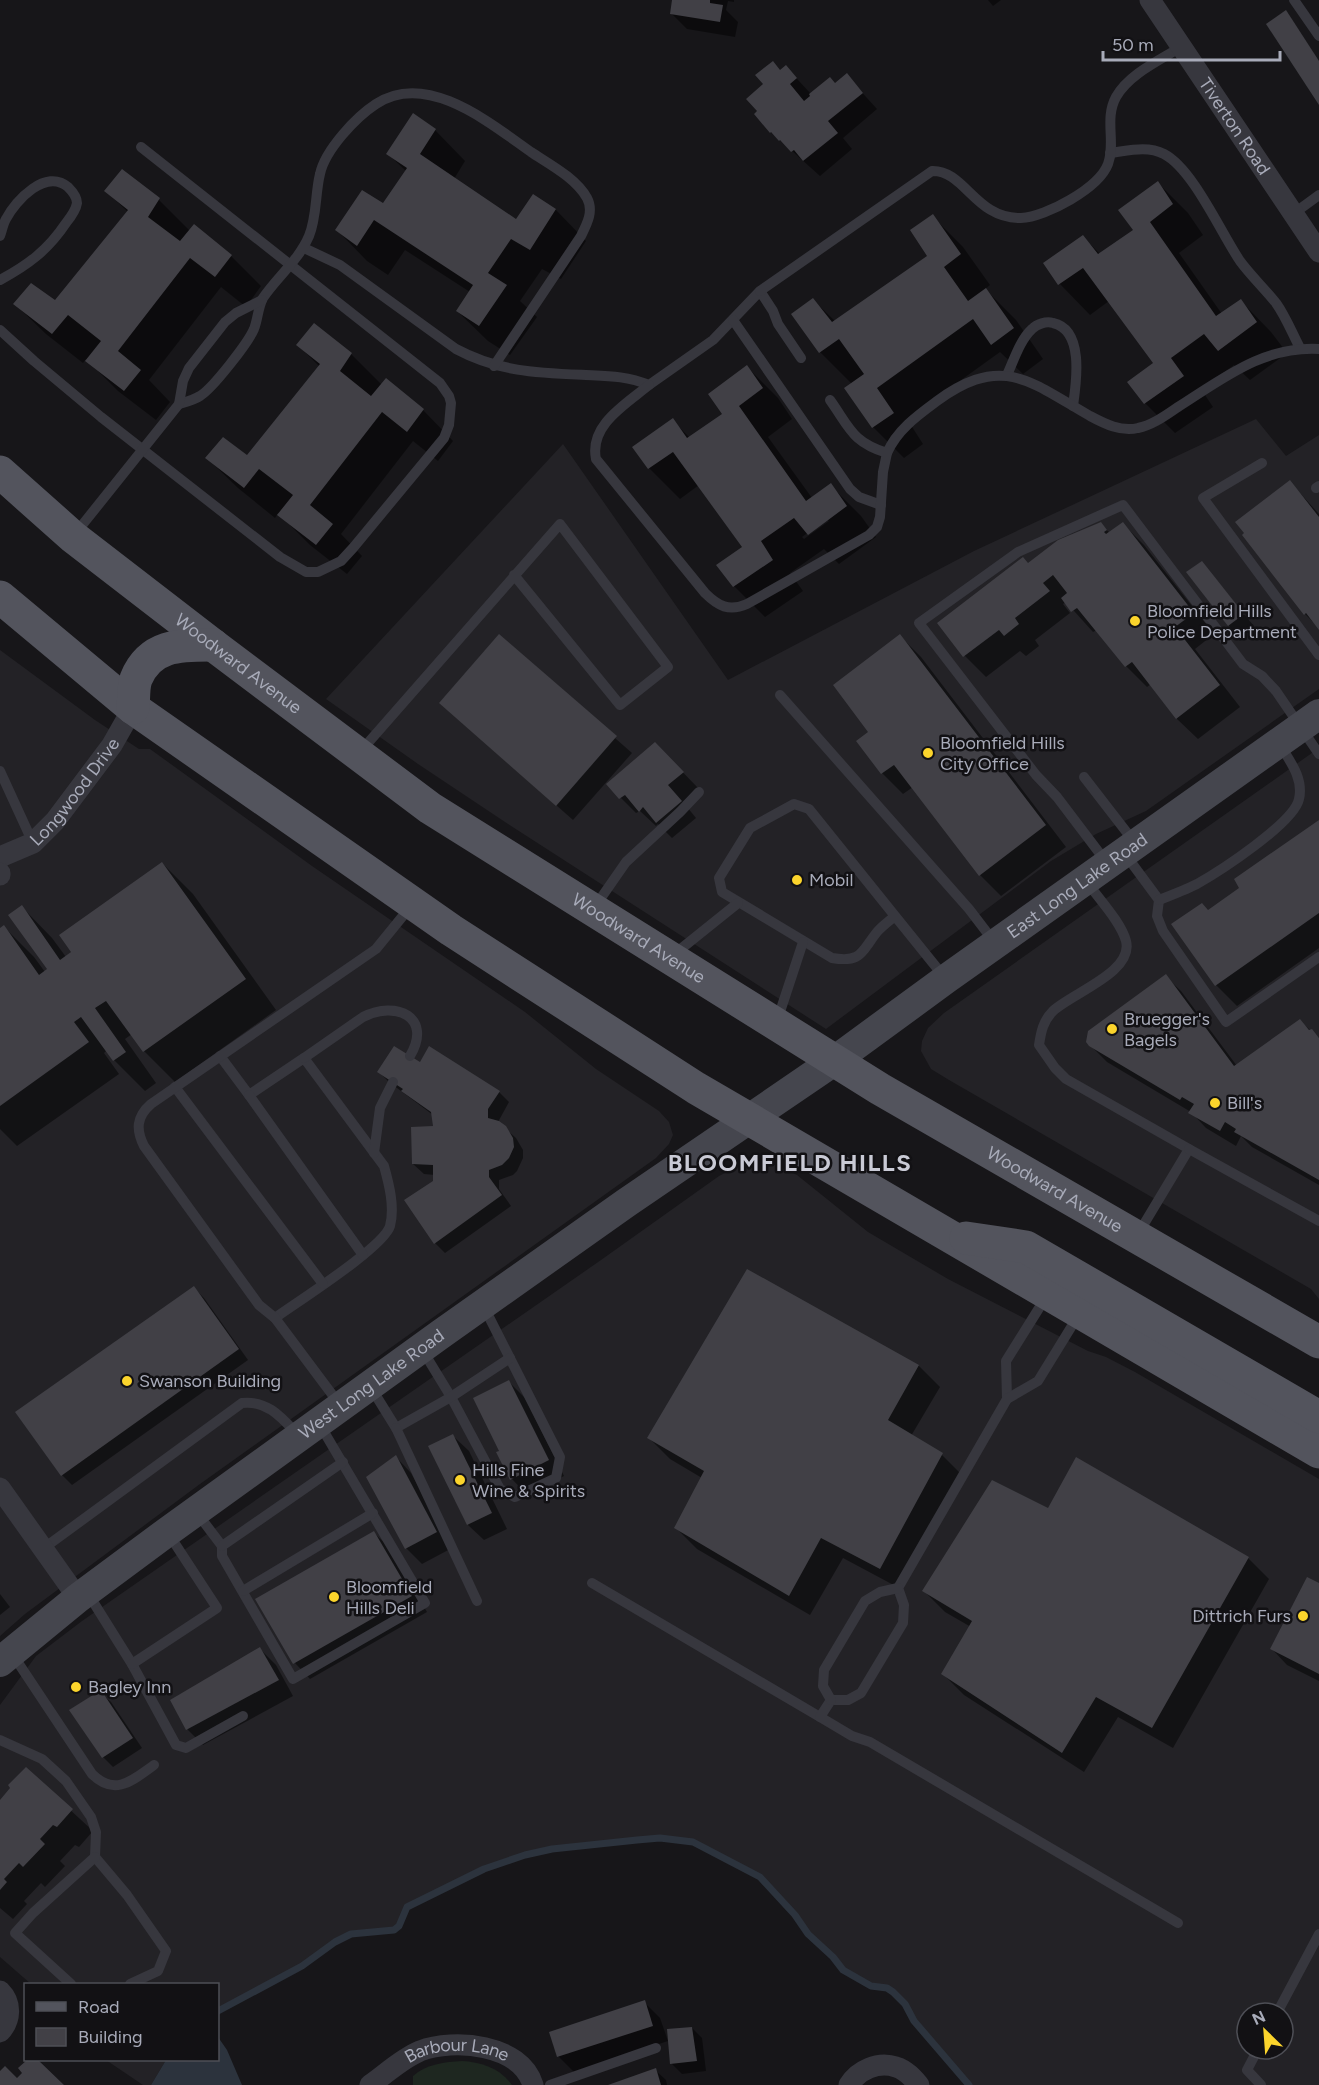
<svg xmlns="http://www.w3.org/2000/svg" width="1319" height="2085" font-family="Figtree,sans-serif">
  <style>
    .built { fill: #232226; fill-rule: evenodd }
    .green { fill: #1e2720 }
    .water { fill: #2c333d }
    .shadow { fill: #0007; fill-rule: evenodd }
    .lines { fill: none; stroke-linecap: round; stroke-linejoin: round }
    .stream { stroke: #2c333d; stroke-width: 7 }
    .building { fill: #414046 }
    .lane { stroke: #37373e; stroke-width: 10 }
    .street { stroke: #37373e; stroke-width: 21 }
    .secondary { stroke: #45464e; stroke-width: 30 }
    .primary { stroke: #53545d; stroke-width: 33 }
    .poi-dot { fill: #fbd42c; stroke: #121114; stroke-width: 2 }
    .labels { text-anchor: middle; dominant-baseline: central; stroke-width: 5; stroke-linejoin: round; paint-order: stroke }
    .street-label { font-size: 18px; fill: #a8abb9; stroke: #121114 }
    .poi-label { font-size: 18px; fill: #a8abb9; stroke: #121114; text-anchor: start }
    .district-label { font-size: 24px; font-weight: bold; letter-spacing: 1.5px; fill: #c9cad5; stroke: #121114 }
  </style>
  <rect width="100%" height="100%" fill="#171619"/>
  <g class="built">
    <path d="M1256,419L1286,456L1319,435V689L1146,811L1096,834L1051,861L826,1029L505,822L418,764L326,699L563,444L728,680L974,551Z"/>
    <path d="M0,650L95,720L139,749H150L312,866L525,1012L596,1069L659,1111L669,1122L673,1135L669,1144L656,1158L200,1484L25,1614L0,1636Z"/>
    <path d="M1319,748V1299L1311,1289L949,1080L931,1069L921,1051L922,1041L928,1028L944,1013Z"/>
    <path d="M755,1163L775,1165L797,1175L868,1232L948,1279L1088,1351L1106,1357L1135,1372L1319,1479V2085H969L914,2021L905,2004L893,1992L887,1988L871,1986L843,1970L833,1957L808,1934L795,1915L760,1877L708,1849L693,1842L679,1839L637,1840L552,1849L525,1855L484,1869L407,1907L399,1926L394,1930L351,1934L335,1942L302,1966L218,2011V1984H31L0,1957V1705L36,1656L82,1621L601,1260L719,1176L737,1167ZM1247,2013H1283V2049H1247Z"/>
    <path d="M106,2060H166L151,2085H143Z"/>
  </g>
  <path class="green" d="M462,2061C481,2062 500,2068 512,2085H413V2076C426,2064 445,2062 462,2061Z"/>
  <path class="water" d="M218,2037L227,2050L242,2085H151L166,2060H218Z"/>
  <g class="shadow">
    <path d="M674,0H734V2L728,1L726,10L738,22L735,37L687,29L672,14Z"/>
    <path d="M988,0H1001L993,6Z"/>
    <path d="M786,67L811,94L836,85L847,76L877,109L843,138L852,149L820,176L771,132L781,72Z"/>
    <path d="M435,130L465,161L454,179L516,221L534,196L556,210L586,241L561,279L542,269L520,301L537,317L510,355L488,341L457,311L470,292L405,250L388,275L367,261L337,230L383,205L406,171L388,154Z"/>
    <path d="M1158,183L1188,213L1203,235L1179,253L1222,314L1241,301L1271,332L1287,353L1250,380L1234,365L1201,389L1213,407L1175,433L1145,403L1155,363L1109,301L1090,315L1060,284L1045,264L1083,237L1100,254L1135,230Z"/>
    <path d="M106,191L159,200L190,231L231,256L261,286L246,307L221,287L149,380L170,402L156,420L118,391L86,359L83,363L46,334L15,304L56,302L128,212Z"/>
    <path d="M932,216L963,247L990,285L985,289L1016,320L1043,359L1023,374L1000,352L907,419L923,444L904,458L873,427L852,384L820,352L813,300L835,321L929,256Z"/>
    <path d="M298,345L351,354L382,385L423,410L453,441L438,461L413,441L341,534L362,556L347,574L310,545L278,513L275,518L238,488L207,458L247,457L320,367Z"/>
    <path d="M747,367L778,398L792,419L768,437L812,498L830,485L861,516L876,537L839,564L824,549L790,573L803,591L765,617L734,586L718,566L744,547L699,485L680,499L649,468L672,420L690,438L724,414ZM826,519L829,521L804,539L802,537Z"/>
    <path d="M1290,482L1319,514V628L1305,614L1244,535Z"/>
    <path d="M1100,524L1110,533L1123,524L1144,545L1214,634L1195,649L1240,707L1198,739L1177,719L1151,684L1147,687L1126,666L1097,630L1093,632L1066,602L1063,604L1070,613L1035,640L1039,646L1026,656L1020,651L986,677L965,656L939,623L1028,564Z"/>
    <path d="M1202,563L1253,625L1239,636L1229,626L1188,572Z"/>
    <path d="M499,636L632,753L573,820L441,703Z"/>
    <path d="M900,636L921,657L1066,847L1001,896L980,875L913,787L903,794L882,773L858,742L870,732Z"/>
    <path d="M671,760L699,789L683,802L696,818L672,838L658,824L656,826L640,811L636,813L620,797Z"/>
    <path d="M1319,821V948L1237,1006L1216,985L1208,911L1241,888Z"/>
    <path d="M162,863L193,894L276,1010L175,1082L144,1051L132,1034L125,1039L156,1083L145,1091L114,1060L107,1050L104,1053L119,1074L17,1146L0,1129V930L4,927L34,957L45,972L49,969L22,907L52,938L66,957Z"/>
    <path d="M1165,976L1181,991L1237,1066L1300,1021L1319,1038V1185L1252,1147L1241,1136L1236,1146L1206,1128L1191,1112L1107,1062L1090,1045Z"/>
    <path d="M420,1064L499,1092L509,1102L498,1122L516,1138L523,1150V1158L517,1171L513,1175L499,1180V1189L511,1206L445,1253L435,1243V1175L424,1174L413,1164L435,1128L433,1115L389,1082L379,1072Z"/>
    <path d="M748,1271L919,1366L940,1387L911,1436L942,1455L963,1476L901,1589L843,1558L810,1615L697,1549L676,1528L702,1478L670,1459L649,1438Z"/>
    <path d="M194,1288L204,1298L248,1360L72,1485L62,1475Z"/>
    <path d="M509,1382L525,1398L564,1476L527,1495L512,1479L501,1452Z"/>
    <path d="M453,1436L469,1451L507,1529L484,1540L468,1525L430,1447Z"/>
    <path d="M396,1457L411,1473L452,1548L422,1564L406,1548Z"/>
    <path d="M1048,1510L1248,1558L1269,1579L1173,1748L1118,1717L1084,1772L964,1695L943,1674L971,1627L945,1612L924,1591Z"/>
    <path d="M374,1533L390,1548L427,1612L310,1679L295,1663Z"/>
    <path d="M1319,1585V1681L1287,1665L1272,1649Z"/>
    <path d="M0,1594L10,1607L0,1615Z"/>
    <path d="M260,1649L276,1665L293,1696L203,1745L188,1730L172,1700Z"/>
    <path d="M100,1692L111,1702L142,1748L113,1767L103,1757Z"/>
    <path d="M26,1769L93,1831L79,1847L75,1845L60,1861L65,1866L45,1887L41,1883L24,1901L27,1904L13,1919L0,1908V1802Z"/>
    <path d="M644,2002L660,2018L668,2041L574,2072L558,2056Z"/>
    <path d="M692,2028L702,2038L706,2071L682,2074L672,2064Z"/>
    <path d="M655,2070L666,2080L667,2085H611Z"/>
  </g>
  <g class="lines">
    <path class="stream" d="M218,2011L302,1966L335,1942L351,1934L394,1930L399,1926L407,1907L484,1869L525,1855L552,1849L637,1840L660,1838L693,1842L760,1877L795,1915L808,1934L833,1957L843,1970L871,1986L887,1988L893,1992L905,2004L914,2021L969,2085"/>
  </g>
  <g class="building">
    <path d="M672,0H710V3L723,5L720,22L670,14Z"/>
    <path d="M1286,10L1319,61V105L1266,24Z"/>
    <path d="M773,61L780,70L786,65L797,78L790,84L804,101L810,96L809,94L830,77L835,83L847,73L863,93L828,121L838,133L803,161L794,150L791,152L780,140L779,141L771,132L770,133L754,114L757,111L746,99L763,84L755,75Z"/>
    <path d="M413,113L436,129L420,154L516,219L533,194L556,209L530,250L511,239L488,273L507,285L479,326L456,311L473,285L374,220L357,246L335,230L362,190L383,203L407,168L386,154Z"/>
    <path d="M122,169L160,198L148,217L180,241L194,224L232,255L215,277L190,258L118,351L141,370L124,391L85,361L101,341L68,315L52,334L13,304L31,283L55,300L128,210L104,191Z"/>
    <path d="M1158,181L1173,204L1150,222L1216,316L1241,299L1257,322L1218,351L1204,334L1171,358L1184,376L1144,404L1127,382L1153,363L1083,268L1058,285L1043,263L1083,235L1098,254L1133,230L1118,210Z"/>
    <path d="M933,214L961,254L944,267L968,301L986,288L1014,328L991,345L973,319L877,388L894,413L872,428L844,388L864,374L839,339L819,353L791,314L813,298L832,322L927,256L910,230Z"/>
    <path d="M314,323L352,353L340,371L371,396L386,378L424,409L407,432L382,412L310,505L333,524L316,545L277,515L293,495L259,469L244,488L205,458L223,437L247,455L320,364L296,345Z"/>
    <path d="M747,365L763,388L739,406L806,501L831,483L847,506L808,535L794,518L761,541L773,560L733,587L716,565L742,547L673,452L648,469L632,447L673,418L687,438L722,414L708,394Z"/>
    <path d="M1290,480L1319,517V630L1306,613L1304,615L1242,535L1244,533L1235,522Z"/>
    <path d="M1101,522L1107,530L1104,532L1106,534L1123,522L1194,613L1175,627L1220,685L1176,719L1132,662L1125,667L1077,608L1071,612L1061,598L1067,593L1053,575L1043,583L1050,591L1015,618L1019,624L1004,636L999,630L963,657L937,623L1023,557L1028,563L1058,540Z"/>
    <path d="M1202,561L1244,614L1228,626L1186,572Z"/>
    <path d="M499,634L617,736L556,806L439,703Z"/>
    <path d="M900,634L1046,825L979,876L894,765L881,774L856,741L868,732L833,685Z"/>
    <path d="M655,742L684,772L668,785L682,801L656,823L643,807L639,812L625,795L619,799L606,784Z"/>
    <path d="M1319,820V913L1215,986L1171,924L1202,903L1208,910L1239,888L1234,879Z"/>
    <path d="M162,862L246,979L143,1052L106,1001L95,1008L126,1052L113,1061L81,1017L74,1022L89,1042L0,1106V928L4,925L39,975L47,969L8,915L22,905L60,960L71,952L59,935Z"/>
    <path d="M1166,974L1234,1066L1300,1019L1309,1030L1312,1029L1319,1038V1180L1234,1132L1236,1129L1225,1122L1220,1131L1188,1113L1194,1104L1182,1097L1180,1100L1089,1046L1086,1042L1088,1031Z"/>
    <path d="M394,1046L420,1062L429,1046L500,1091L488,1109V1118L499,1121L506,1126L513,1138L514,1147L509,1158L502,1165L489,1170V1177L502,1195L434,1244L404,1200L433,1181V1165L412,1164L411,1127L433,1126L431,1112L401,1091L403,1089L377,1072Z"/>
    <path d="M747,1269L919,1365L888,1420L943,1453L880,1569L821,1538L789,1596L674,1528L704,1471L647,1438Z"/>
    <path d="M194,1286L239,1349L61,1476L15,1412Z"/>
    <path d="M509,1380L549,1460L510,1480L496,1452L499,1451L473,1398Z"/>
    <path d="M453,1434L492,1513L467,1525L428,1446Z"/>
    <path d="M396,1455L437,1532L405,1549L366,1477Z"/>
    <path d="M1076,1457L1249,1557L1152,1728L1096,1697L1062,1753L941,1674L972,1621L922,1591L992,1480L1048,1508Z"/>
    <path d="M374,1531L412,1596L293,1664L255,1599Z"/>
    <path d="M1307,1577L1319,1583V1674L1270,1649Z"/>
    <path d="M260,1647L279,1680L186,1730L170,1700Z"/>
    <path d="M101,1690L133,1738L102,1758L69,1710Z"/>
    <path d="M26,1767L73,1809L57,1827L53,1825L40,1839L45,1844L23,1867L19,1863L4,1879L7,1882L0,1890V1800L10,1788L8,1785Z"/>
    <path d="M645,2000L653,2026L557,2057L549,2032Z"/>
    <path d="M692,2027L697,2061L670,2064L667,2029Z"/>
    <path d="M27,2060H38L64,2085H0V2071L5,2066L17,2078L22,2073L18,2068Z"/>
    <path d="M656,2068L661,2085H608Z"/>
  </g>
  <g class="lines">
    <g class="lane">
      <path d="M1294,0L1319,36"/>
      <path d="M1110,153C1127,151 1147,145 1164,154C1193,169 1221,233 1240,261C1251,276 1265,289 1276,303C1286,317 1292,333 1300,348"/>
      <path d="M1293,214L1319,195"/>
      <path d="M0,236C2,231 3,224 6,219C16,200 46,168 68,187C72,191 77,197 77,203C76,210 70,218 66,223C48,250 28,265 0,280"/>
      <path d="M304,248L340,265L456,349C499,372 538,373 586,375C609,376 627,376 649,385L713,340L760,291L773,311L778,324L801,358"/>
      <path d="M760,291L932,171C965,170 975,219 1021,218C1046,217 1099,188 1108,164C1116,142 1104,119 1116,97C1129,74 1160,60 1181,47"/>
      <path d="M733,320L850,489L859,497L881,505"/>
      <path d="M0,330L34,361L101,417L280,557L306,572H318L341,561L353,548L444,438L449,425L451,403L449,396L440,383L141,147"/>
      <path d="M1007,375C1014,360 1020,340 1032,329C1037,324 1046,321 1053,323C1085,330 1076,384 1073,406"/>
      <path d="M649,385C626,404 589,425 596,459L705,593C718,606 729,612 747,604L869,535L877,527L880,517L883,472L887,453"/>
      <path d="M830,400C850,428 852,442 887,453C897,430 918,415 937,401C1003,353 1030,382 1090,416C1105,424 1121,432 1138,428C1153,425 1166,415 1178,407C1224,378 1263,346 1319,349"/>
      <path d="M179,404C186,402 194,400 200,396C213,388 248,343 254,329C258,319 258,307 263,298C277,277 299,260 309,236C317,217 315,194 320,174C325,150 356,117 376,104C427,70 491,124 531,152C549,164 576,178 587,198C594,211 587,224 581,236L494,366"/>
      <path d="M1262,463L1203,498L1319,655"/>
      <path d="M1316,488L1319,486"/>
      <path d="M75,534L179,404L183,381L189,368L225,322L236,313L262,300"/>
      <path d="M780,695L969,909L995,943"/>
      <path d="M360,752L560,524L668,667L620,705L514,575"/>
      <path d="M0,771L33,843"/>
      <path d="M1084,777L1135,843"/>
      <path d="M1125,854L1159,900L1157,916L1163,931L1226,1022L1319,957"/>
      <path d="M1107,863L1057,797L1036,775L919,623L1018,552L1123,505L1243,664L1262,676L1276,691L1319,754"/>
      <path d="M1087,882C1098,898 1121,922 1126,941C1134,972 1072,993 1053,1011C1043,1021 1041,1032 1039,1045L1055,1068L1066,1079L1189,1149L1138,1234"/>
      <path d="M1159,900C1172,895 1185,890 1197,884C1220,871 1294,823 1299,799C1304,778 1289,760 1279,743"/>
      <path d="M594,908L626,862L680,812L699,792"/>
      <path d="M895,916L809,809L794,804L750,828L719,878L722,892L832,958C862,963 861,952 877,932C882,926 889,921 895,916L945,978"/>
      <path d="M672,956L738,903"/>
      <path d="M777,1021L803,942"/>
      <path d="M220,1056L249,1095L304,1058L384,1166C389,1184 395,1207 390,1226C384,1247 297,1302 275,1318"/>
      <path d="M304,1058L363,1017C396,1000 433,1017 410,1056"/>
      <path d="M175,1087L323,1284"/>
      <path d="M249,1095L363,1255"/>
      <path d="M1189,1149L1319,1221"/>
      <path d="M374,1153L380,1108L393,1082"/>
      <path d="M423,1351L451,1397L500,1489L515,1497L556,1478L560,1457L484,1307"/>
      <path d="M370,1386L396,1428L451,1397L510,1358"/>
      <path d="M1007,1399L1006,1361L1046,1297"/>
      <path d="M340,1405L275,1318L259,1305L144,1146C136,1130 136,1117 151,1104L376,949L411,906"/>
      <path d="M396,1428L477,1601"/>
      <path d="M197,1513L222,1546V1556L293,1679L425,1603L320,1425"/>
      <path d="M222,1546L343,1462"/>
      <path d="M44,1548L242,1403C268,1400 282,1418 299,1436"/>
      <path d="M592,1583L820,1717"/>
      <path d="M243,1591L373,1513"/>
      <path d="M87,1592L132,1664L176,1745L186,1748L243,1716"/>
      <path d="M13,1655L92,1774C115,1797 133,1780 154,1765"/>
      <path d="M132,1664L217,1608L168,1533"/>
      <path d="M831,1700H848L861,1693L903,1623L904,1605L898,1588L1007,1399L1038,1381L1078,1316"/>
      <path d="M831,1700L820,1717L852,1736L870,1742L1178,1923"/>
      <path d="M831,1700L823,1686L824,1670L865,1601L880,1592L898,1588"/>
      <path d="M0,1740L42,1759L66,1781L91,1817L96,1832L95,1857L127,1895L166,1951L158,1971L130,1984"/>
      <path d="M71,1984L15,1933L33,1913L95,1857"/>
      <path d="M1277,2013L1319,1934"/>
      <path d="M1258,2049L1247,2070L1261,2085"/>
      <path d="M550,2085L656,2048"/>
    </g>
    <g class="street">
      <path id="s1" d="M1150,0L1319,252"/>
      <path id="s2" d="M0,857L33,843L55,821L112,745L133,708"/>
      <path d="M0,873V875"/>
      <path d="M0,1488L78,1598"/>
      <path d="M0,1991C12,2003 11,2020 0,2032"/>
      <path id="s3" d="M370,2085C386,2074 401,2059 420,2051C454,2038 521,2044 533,2085"/>
      <path d="M849,2085C858,2070 878,2061 896,2067C906,2070 913,2078 919,2085"/>
    </g>
    <path class="secondary" id="s4" d="M0,1662L78,1598L167,1532L441,1334L626,1203L834,1061L946,979L1319,714"/>
    <g class="primary">
      <path id="s5" d="M0,472L73,537L213,645L430,808L880,1089L1319,1342"/>
      <path d="M0,597L133,708L451,930L696,1088L1319,1452"/>
      <path d="M133,708C134,699 133,687 136,679C150,644 181,645 213,645"/>
      <path d="M966,1238L1026,1247L1319,1417"/>
    </g>
  </g>
  <g class="poi-dot">
    <circle cx="1135" cy="621" r="6"/>
    <circle cx="928" cy="753" r="6"/>
    <circle cx="797" cy="880" r="6"/>
    <circle cx="1112" cy="1029" r="6"/>
    <circle cx="1215" cy="1103" r="6"/>
    <circle cx="127" cy="1381" r="6"/>
    <circle cx="460" cy="1480" r="6"/>
    <circle cx="334" cy="1597" r="6"/>
    <circle cx="1303" cy="1616" r="6"/>
    <circle cx="76" cy="1687" r="6"/>
  </g>
  <g class="labels">
    <g class="street-label">
      <text stroke="none"><textPath href="#s1" startOffset="152">Tiverton Road</textPath></text>
      <text stroke="none"><textPath href="#s5" startOffset="306">Woodward Avenue</textPath></text>
      <text stroke="none"><textPath href="#s2" startOffset="102">Longwood Drive</textPath></text>
      <text stroke="none"><textPath href="#s4" startOffset="1328">East Long Lake Road</textPath></text>
      <text stroke="none"><textPath href="#s5" startOffset="792">Woodward Avenue</textPath></text>
      <text stroke="none"><textPath href="#s5" startOffset="1278">Woodward Avenue</textPath></text>
      <text stroke="none"><textPath href="#s4" startOffset="464">West Long Lake Road</textPath></text>
      <text stroke="none"><textPath href="#s3" startOffset="98">Barbour Lane</textPath></text>
    </g>
    <g class="poi-label">
      <text x="1147" y="611">Bloomfield Hills<tspan x="1147" dy="21">Police Department</tspan></text>
      <text x="940" y="743">Bloomfield Hills<tspan x="940" dy="21">City Office</tspan></text>
      <text x="809" y="880">Mobil</text>
      <text x="1124" y="1019">Bruegger's<tspan x="1124" dy="21">Bagels</tspan></text>
      <text x="1227" y="1103">Bill's</text>
      <text x="139" y="1381">Swanson Building</text>
      <text x="472" y="1470">Hills Fine<tspan x="472" dy="21">Wine &amp; Spirits</tspan></text>
      <text x="346" y="1587">Bloomfield<tspan x="346" dy="21">Hills Deli</tspan></text>
      <text x="1291" y="1616" text-anchor="end">Dittrich Furs</text>
      <text x="88" y="1687">Bagley Inn</text>
    </g>
    <g class="district-label">
      <text x="790" y="1162">BLOOMFIELD HILLS</text>
    </g>
  </g>
  <rect x="24" y="1983" width="195" height="78" fill="#121114" stroke="#4e4f56" stroke-width="1.5"/>
  <rect x="36" y="2002" width="30" height="9" fill="#53545d" stroke="#4e4f56" stroke-width="1.5"/>
  <text x="78" y="2013" font-size="18" fill="#a8abb9">Road</text>
  <rect x="36" y="2028" width="30" height="18" fill="#414046" stroke="#4e4f56" stroke-width="1.5"/>
  <text x="78" y="2043" font-size="18" fill="#a8abb9">Building</text>
  <g transform="translate(1265 2031) rotate(335)"><circle r="28" fill="#121114" stroke="#4e4f56" stroke-width="1.5"/>
  <path d="M0-4.5L10 22L0 15L-10 22Z" fill="#fbd42c"/>
  <text y="-9" font-size="16" font-weight="bold" text-anchor="middle" fill="#a8abb9">N</text>
  </g>
  <path d="M1103 51v9h177v-9" fill="none" stroke="#a8abb9" stroke-width="3"/>
  <text x="1112" y="51" font-size="18" fill="#a8abb9" stroke="#121114" stroke-width="4.5" paint-order="stroke">50 m</text>
</svg>
